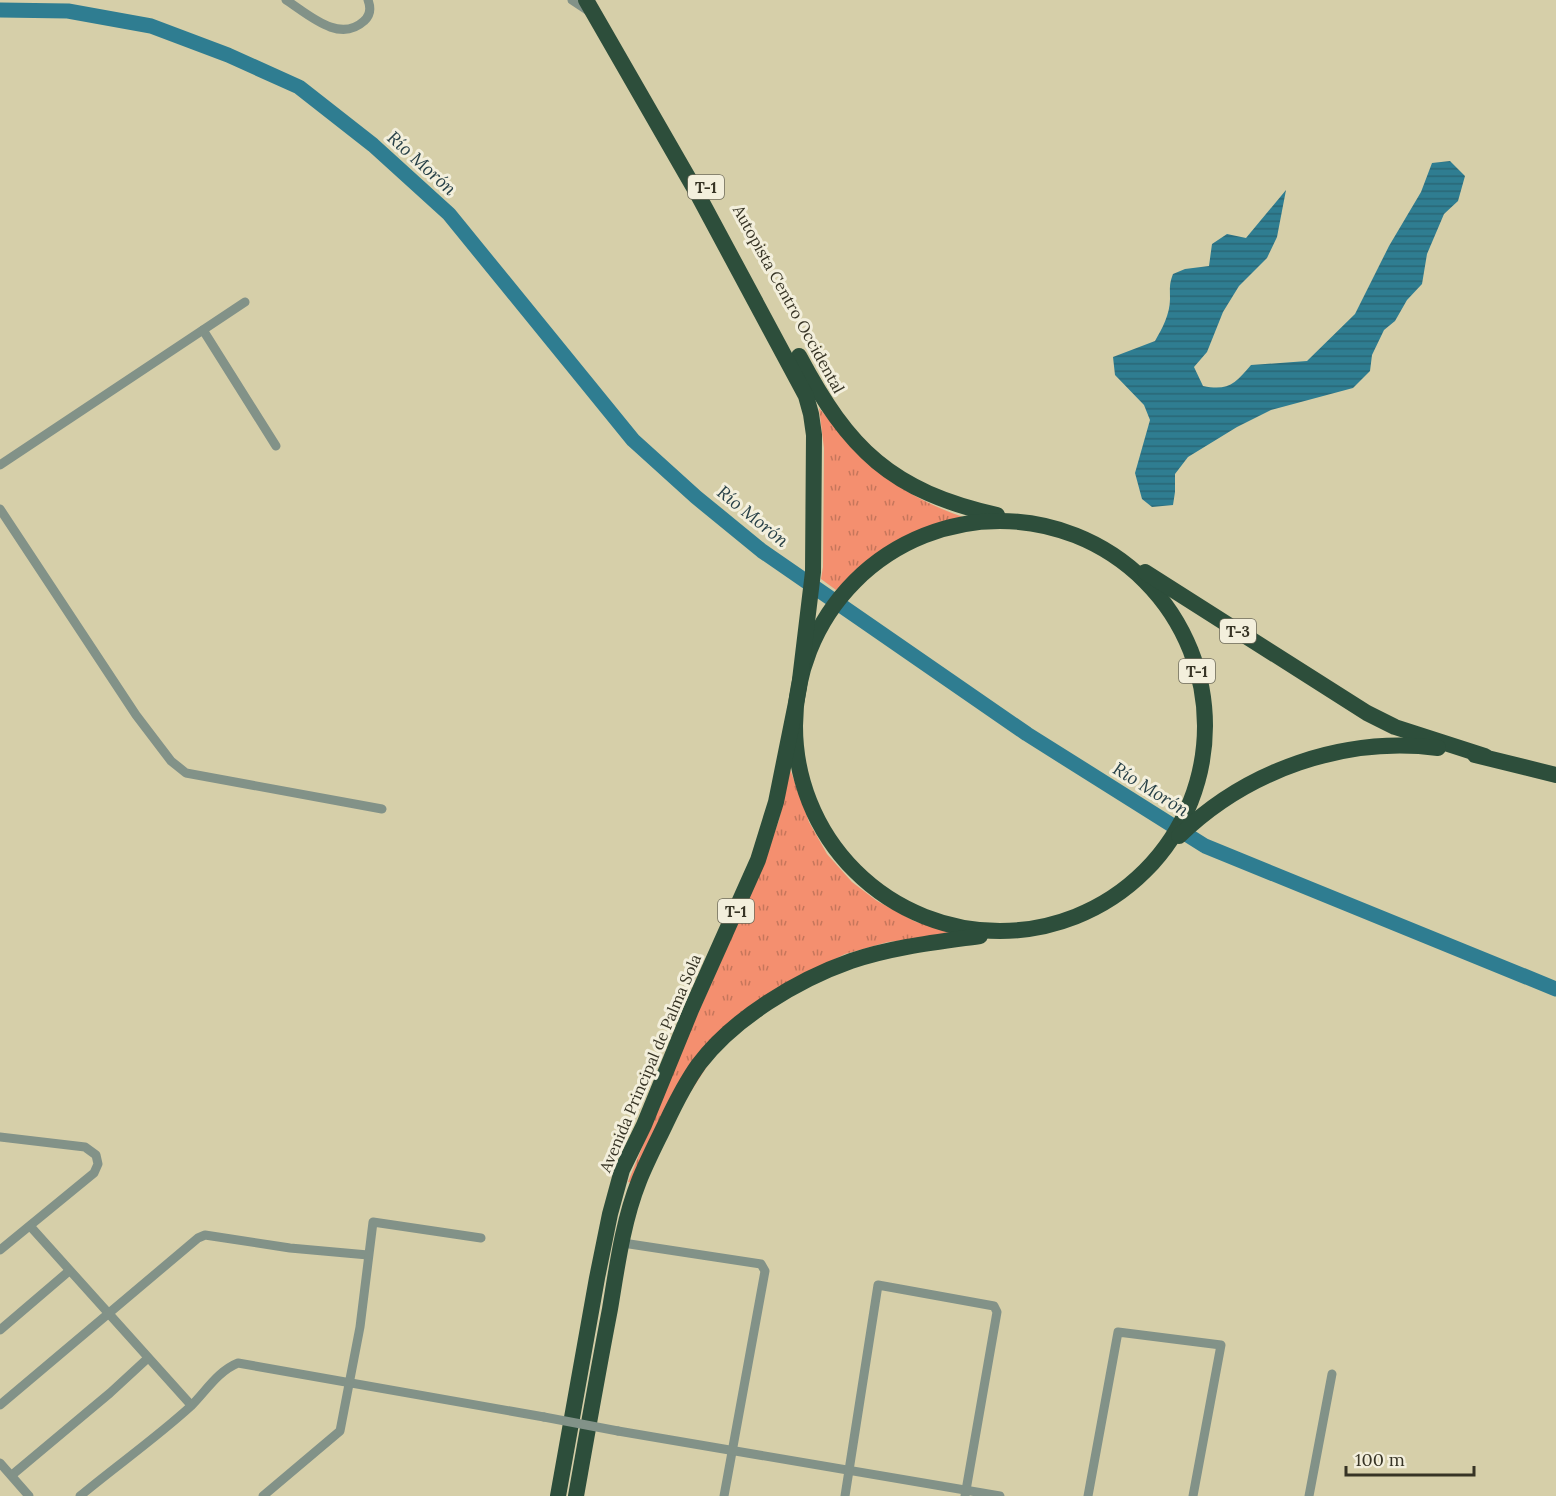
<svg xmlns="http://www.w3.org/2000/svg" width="1556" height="1496" font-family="Lora,serif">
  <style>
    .grass { fill: url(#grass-tufts) }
    .water { fill: url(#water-rules) }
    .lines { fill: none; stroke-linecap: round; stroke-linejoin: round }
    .river { stroke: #2f7d91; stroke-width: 15 }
    .street { stroke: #829288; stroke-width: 9 }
    .highway { stroke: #2d4e3b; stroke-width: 16 }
    .street-bridge { stroke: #829288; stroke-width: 9 }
    .labels { text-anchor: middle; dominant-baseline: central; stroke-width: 6; stroke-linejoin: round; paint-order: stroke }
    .shield { fill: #f3efdc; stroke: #6f6c5c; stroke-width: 1.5 }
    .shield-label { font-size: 15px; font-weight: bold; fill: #373425 }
    .street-label { font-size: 16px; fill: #373425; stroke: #f3efdc }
    .water-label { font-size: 18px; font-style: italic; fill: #274047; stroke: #f3efdc }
  </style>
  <defs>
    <pattern id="grass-tufts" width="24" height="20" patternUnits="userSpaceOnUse" patternTransform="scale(1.5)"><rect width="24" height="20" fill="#f48f6f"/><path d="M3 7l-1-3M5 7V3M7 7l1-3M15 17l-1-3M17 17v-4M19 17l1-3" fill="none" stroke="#c6765b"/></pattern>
    <pattern id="water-rules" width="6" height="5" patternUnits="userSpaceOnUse" patternTransform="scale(1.5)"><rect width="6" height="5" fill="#2f7d91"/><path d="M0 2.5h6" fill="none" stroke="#296776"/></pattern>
  </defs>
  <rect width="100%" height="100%" fill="#d6cfa9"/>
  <g class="grass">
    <path d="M819,408C835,426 851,448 869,464C895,487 930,506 963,517L931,525L892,543L836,590L821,579L823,567L824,448Z"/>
    <path d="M790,769L809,822L827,854L852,882L877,901L916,922L952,931L951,934L888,942L845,954L813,970L740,1015L632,1183L628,1182L680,1054L760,873L779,820Z"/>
  </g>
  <path class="water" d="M1450,161L1465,176L1458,201L1444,214L1427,254L1422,284L1407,300L1395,321L1384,330L1372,355L1370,371L1353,388L1271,410L1237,427L1188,457L1175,474V492L1173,505L1152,507L1142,499L1135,473L1150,420L1144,405L1115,375L1113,357L1155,341C1162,329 1170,314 1170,299C1170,289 1169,284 1173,274L1185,269L1209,266L1212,244L1227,234L1246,238L1286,190L1277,237L1267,258L1239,286L1223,312L1207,352L1194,367L1203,386C1228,391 1235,384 1251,365L1307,361L1355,314L1389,246L1421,192L1432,163Z"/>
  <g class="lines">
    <path class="river" d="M0,10L68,11L151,26L228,55L299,87L373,145L449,214L633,440L696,497L762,551L1027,734L1205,846L1556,989"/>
    <g class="street">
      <path d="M286,0C308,14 339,44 364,21C371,15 371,8 368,0"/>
      <path d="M572,0L590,12"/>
      <path d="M203,330L276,446"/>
      <path d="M0,465L245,302"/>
      <path d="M0,509L136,715L171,761L186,773L382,809"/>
      <path d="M0,1137L85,1147L96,1155L98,1164L94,1173L0,1250"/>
      <path d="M30,1226L191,1405"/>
      <path d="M623,1243L761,1264L765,1271L724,1496"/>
      <path d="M0,1330L69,1271"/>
      <path d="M0,1405L198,1238L205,1235L290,1248L368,1255"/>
      <path d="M618,1431L1000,1496"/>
      <path d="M0,1463L29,1496"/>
      <path d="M12,1475L110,1393L148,1358"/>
      <path d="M80,1496C116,1466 156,1438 191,1406C206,1391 218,1371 238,1363L544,1417"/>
      <path d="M263,1496L340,1431L360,1327L373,1222L481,1238"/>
      <path d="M845,1496L878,1285L994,1306L997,1312L965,1496"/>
      <path d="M1088,1496L1118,1332L1221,1345L1193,1496"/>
      <path d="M1309,1496L1332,1374"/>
    </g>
    <g class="highway">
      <path d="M799,356C849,450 891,491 997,515"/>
      <circle cx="1000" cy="726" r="205"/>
      <path d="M1145,572L1367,713L1395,727L1485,756"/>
      <path d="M1475,755L1556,775"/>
      <path d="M1179,836C1247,770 1344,736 1438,748"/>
      <path d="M558,1496L597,1278L610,1214L622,1170L644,1125L691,1010L758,860L776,802L799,688L813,572L814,435L811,414L806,396L697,193L586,0"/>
      <path d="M576,1496C587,1434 598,1371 610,1309C617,1267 623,1221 639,1181C647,1161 657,1142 666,1123C675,1104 686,1082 699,1064C734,1018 797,980 851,961C892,947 937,942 980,936"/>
    </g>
    <path class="street-bridge" d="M544,1417L618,1431"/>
  </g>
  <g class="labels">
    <g class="shield">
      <rect x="688" y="175" width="36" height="24" rx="4.5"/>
      <rect x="1220" y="619" width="36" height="24" rx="4.5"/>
      <rect x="1179" y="659" width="36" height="24" rx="4.5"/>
      <rect x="718" y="899" width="36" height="24" rx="4.5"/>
    </g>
    <g class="shield-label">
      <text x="706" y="187">T-1</text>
      <text x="1238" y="631">T-3</text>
      <text x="1197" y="671">T-1</text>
      <text x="736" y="911">T-1</text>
    </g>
    <g class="street-label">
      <text transform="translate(789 299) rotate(61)">Autopista Centro Occidental</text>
      <text transform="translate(650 1063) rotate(-67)">Avenida Principal de Palma Sola</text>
    </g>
    <g class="water-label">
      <text transform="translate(422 163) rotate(42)">Río Morón</text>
      <text transform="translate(753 516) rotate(39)">Río Morón</text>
      <text transform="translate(1151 789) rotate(32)">Río Morón</text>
    </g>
  </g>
  <path d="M1346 1466v9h128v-9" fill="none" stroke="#373425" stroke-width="3"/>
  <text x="1355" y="1466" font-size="18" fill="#373425" stroke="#f3efdc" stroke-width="4.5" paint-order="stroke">100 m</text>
</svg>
